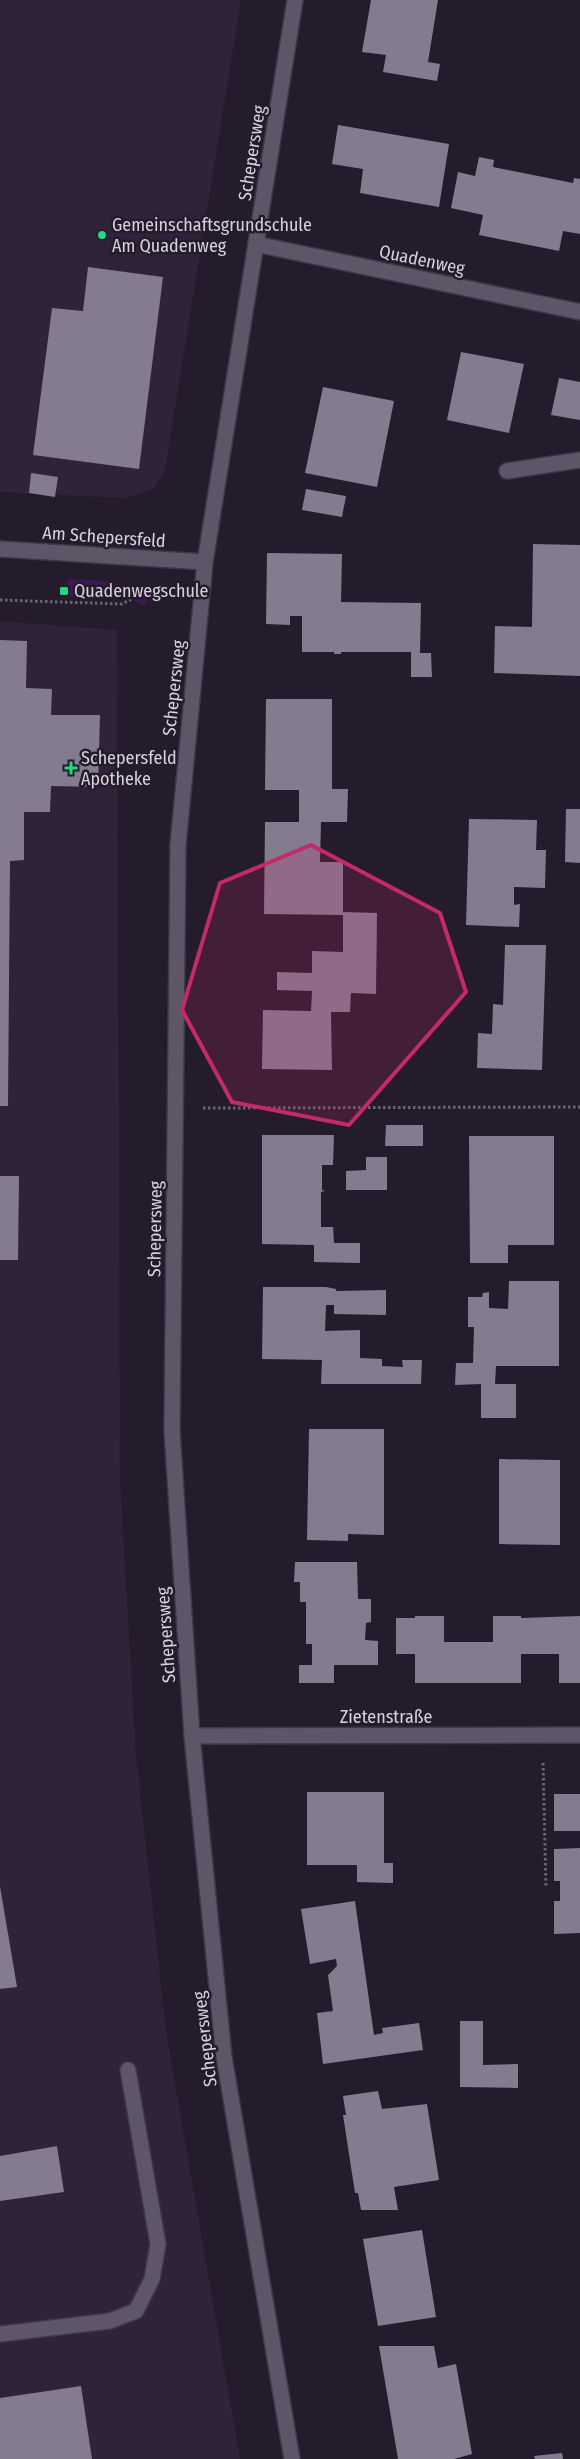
<svg xmlns="http://www.w3.org/2000/svg" width="580" height="2459" font-family="'Fira Sans Condensed',sans-serif">
  <style>
    .built { fill: #2e2339 }
    .green { fill: #3d1859 }
    .building { fill: #847b8f }
    .lines { fill: none; stroke-linecap: round; stroke-linejoin: round }
    .minor-casing { stroke: #3e3744; stroke-width: 18 }
    .path { stroke: #6b6372; stroke-width: 3; stroke-dasharray: 2.5 2.5; stroke-linecap: butt }
    .minor { stroke: #5e5568; stroke-width: 15 }
    .marked { fill: #c42a68; fill-opacity: 0.2; stroke: #c42a68; stroke-width: 4; stroke-linejoin: round }
    .poi-dot { fill: #21d887; stroke: #241c2c; stroke-width: 2 }
    .labels { text-anchor: middle; dominant-baseline: central; stroke-width: 5; stroke-linejoin: round; paint-order: stroke }
    .street-label { font-size: 18px; fill: #d7d1dd; stroke: #241c2c }
    .poi-label { font-size: 18px; fill: #d7d1dd; stroke: #241c2c; text-anchor: start }
  </style>
  <rect width="100%" height="100%" fill="#241c2c"/>
  <g class="built">
    <path d="M0,0H241L165,470L154,489L126,498L0,492Z"/>
    <path d="M0,621L117,630L120,1480L136,1755L166,2031L240,2459H0Z"/>
  </g>
  <path class="green" d="M68,579C99,581 122,579 148,599L144,606L132,599L67,597Z"/>
  <g class="building">
    <path d="M371,0H438L428,62L440,64L437,81L383,72L386,55L362,52Z"/>
    <path d="M338,125L449,144L439,207L360,193L363,169L332,164Z"/>
    <path d="M479,157L494,160L493,167L573,183L574,178L580,179V234L563,231L559,251L479,235L483,215L451,208L458,172L475,176Z"/>
    <path d="M88,267L163,277L139,469L33,455L52,308L83,311Z"/>
    <path d="M461,352L524,364L509,433L447,420Z"/>
    <path d="M559,378L580,382V420L551,415Z"/>
    <path d="M323,387L394,401L377,487L305,473Z"/>
    <path d="M31,473L58,477L55,497L29,493Z"/>
    <path d="M306,489L346,496L342,517L302,510Z"/>
    <path d="M533,544L580,545V676L494,673L495,626L532,627Z"/>
    <path d="M267,553L342,554L341,602L421,603L420,653H431L432,677H411V652H341V654H334V652H302V616H290V625L266,624Z"/>
    <path d="M0,640L27,641L26,688L52,689L51,715H100L98,787L51,786L50,812H24V860L10,861L8,1106H0Z"/>
    <path d="M266,699H332V789H348L347,822H321L320,862H343V912L377,913L376,994L351,993L350,1012H331L332,1070L262,1069L263,1010L311,1011L312,991L277,990V972L312,973V951L343,952V915L264,914L265,822H299V790H265Z"/>
    <path d="M566,809H580V863L565,862Z"/>
    <path d="M469,819L537,820L536,850H546L545,888L514,887V905L520,904L519,927L466,925Z"/>
    <path d="M505,945H546L542,1070L477,1068L478,1033L492,1034L493,1004L503,1005Z"/>
    <path d="M386,1125H423V1146H385Z"/>
    <path d="M262,1135H334L333,1165H322V1190L325,1191L321,1192V1227H333L334,1243H360V1263L314,1262V1245L262,1244Z"/>
    <path d="M469,1136H554V1245H508V1263H470Z"/>
    <path d="M366,1157H387V1190H346V1171L366,1170Z"/>
    <path d="M0,1176H19L18,1260H0Z"/>
    <path d="M509,1281H559V1366H496L495,1384H516V1418H481V1384L455,1385L456,1363H473L474,1327H468V1297H482L483,1293L489,1292V1308L508,1309Z"/>
    <path d="M263,1287H326L336,1289V1291L386,1290V1315L334,1314V1305H326L325,1331L360,1330V1358L382,1359V1366L403,1367L402,1360H422L421,1384H321L322,1360L262,1359Z"/>
    <path d="M309,1429H384V1535L348,1534V1541L307,1540Z"/>
    <path d="M499,1459L560,1460V1545L499,1544Z"/>
    <path d="M295,1562H357L358,1599H371V1622L366,1623L365,1640L378,1641V1665H334V1683H299V1665H312V1644H306V1602H300V1582H294Z"/>
    <path d="M415,1616H444V1642H493V1616H521V1618L580,1616V1683H559V1654H521V1683H415V1654H396V1618H415Z"/>
    <path d="M307,1792H384V1863H393V1883L357,1882V1865H307Z"/>
    <rect x="554" y="1794" width="26" height="37"/>
    <path d="M580,1848V1933L554,1934V1901H560V1881H554V1849Z"/>
    <path d="M0,1886L17,1987L0,1989Z"/>
    <path d="M355,1901L374,2035L383,2033L382,2028L419,2023L423,2050L323,2064L317,2013L333,2011L328,1975L337,1966L336,1959L310,1964L301,1909Z"/>
    <path d="M460,2021H483V2065L518,2064V2088L460,2087Z"/>
    <path d="M378,2091L382,2109L427,2104L439,2180L394,2187L398,2210H361L358,2193H355L343,2115H346L343,2096Z"/>
    <path d="M57,2146L64,2192L0,2201V2156Z"/>
    <path d="M422,2230L436,2317L378,2326L363,2239Z"/>
    <path d="M379,2346H434L438,2368L456,2364L472,2454L454,2459H398Z"/>
    <path d="M81,2386L92,2459H0V2398Z"/>
    <path d="M562,2453L563,2459H535L534,2456Z"/>
  </g>
  <g class="lines">
    <defs>
      <g id="minor">
        <path d="M256,244L580,312"/>
        <path d="M507,471L580,460"/>
        <path d="M0,549L205,562"/>
        <path d="M192,1736L580,1735"/>
        <path d="M0,2334L110,2321L136,2311L152,2279L158,2244L128,2070"/>
        <path d="M292,2459L224,2057L192,1736L172,1431L178,845L205,562L295,0"/>
      </g>
    </defs>
    <use href="#minor" class="minor-casing"/>
    <g class="path">
      <path d="M0,600L122,604L151,589"/>
      <path d="M203,1108L580,1107"/>
      <path d="M543,1763L546,1887"/>
    </g>
    <use href="#minor" class="minor"/>
  </g>
  <path class="marked" d="M311,845L440,913L466,992L349,1125L232,1102L182,1010L220,883Z"/>
  <g class="poi-dot">
    <circle cx="102" cy="235" r="5"/>
    <rect x="59" y="586" width="10" height="10" rx="2.5"/>
    <path d="M68.5 760.5h5v5h5v5h-5v5h-5v-5h-5v-5h5z"/>
  </g>
  <g class="labels">
    <g class="street-label">
      <text transform="translate(252 153) rotate(-81)">Schepersweg</text>
      <text transform="translate(422 260) rotate(12)">Quadenweg</text>
      <text transform="translate(104 537) rotate(4)">Am Schepersfeld</text>
      <text transform="translate(174 688) rotate(-84)">Schepersweg</text>
      <text transform="translate(155 1229) rotate(-89)">Schepersweg</text>
      <text transform="translate(166 1635) rotate(-94)">Schepersweg</text>
      <text x="386" y="1717">Zietenstraße</text>
      <text transform="translate(205 2039) rotate(-97)">Schepersweg</text>
    </g>
    <g class="poi-label">
      <text x="112" y="225">Gemeinschaftsgrundschule<tspan x="112" dy="21">Am Quadenweg</tspan></text>
      <text x="74" y="591">Quadenwegschule</text>
      <text x="81" y="758">Schepersfeld<tspan x="81" dy="21">Apotheke</tspan></text>
    </g>
  </g>
</svg>
